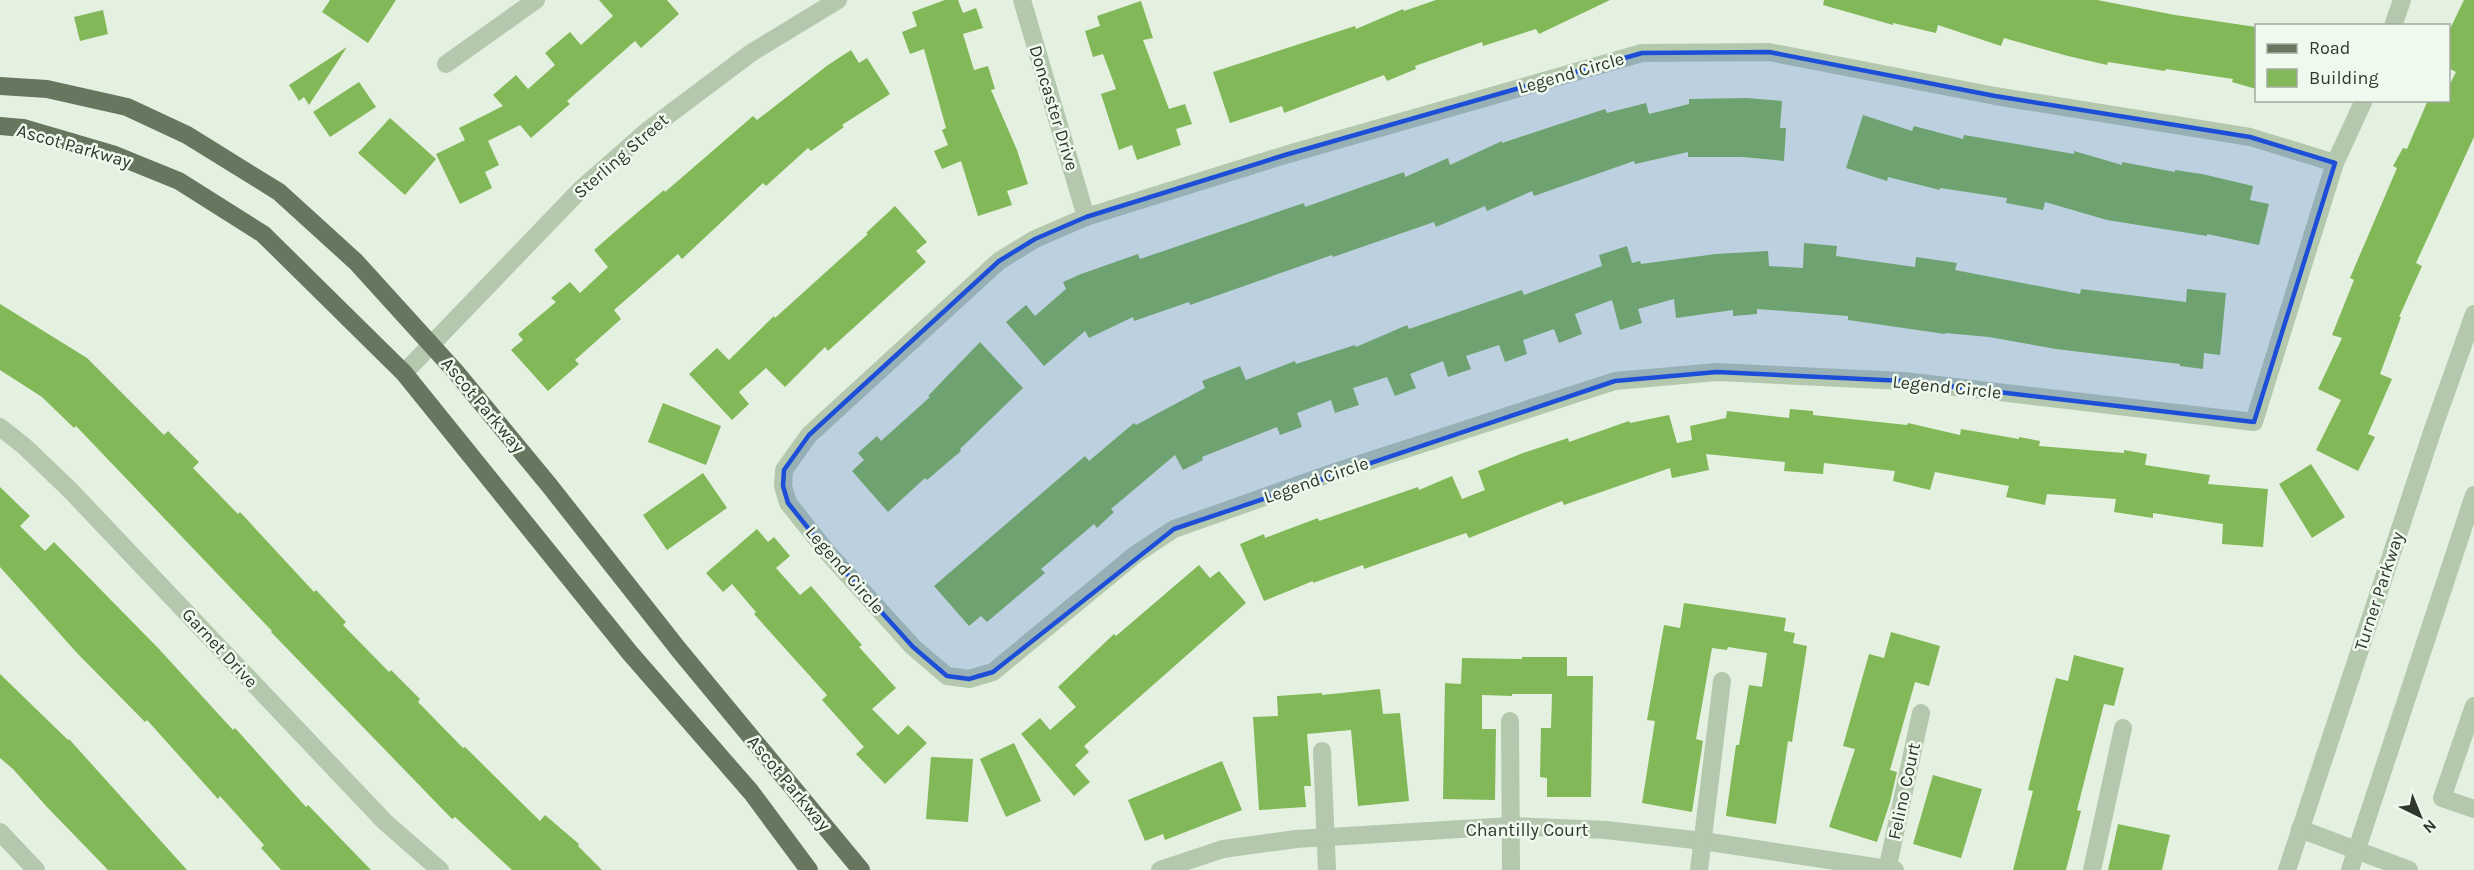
<svg xmlns="http://www.w3.org/2000/svg" width="2474" height="870" font-family="Karla,sans-serif">
  <style>
    .building { fill: #82b858 }
    .lines { fill: none; stroke-linecap: round; stroke-linejoin: round }
    .minor { stroke: #b4c8ae; stroke-width: 18 }
    .major { stroke: #67775f; stroke-width: 18 }
    .marked { fill: #1d4ed8; fill-opacity: 0.2; stroke: #1d4ed8; stroke-width: 4.5; stroke-linejoin: round }
    .labels { text-anchor: middle; dominant-baseline: central; stroke-width: 5; stroke-linejoin: round; paint-order: stroke }
    .street-label { font-size: 18px; fill: #30372c; stroke: #eff9ed }
  </style>
  <rect width="100%" height="100%" fill="#e4f1e1"/>
  <g class="building">
    <path d="M330,0H396L368,43L322,12Z"/>
    <path d="M599,0H667L679,14L641,48L635,41L567,101L570,104L531,138L520,125L488,141L499,165L485,172L492,188L460,204L436,154L465,140L459,128L503,106L493,95L516,75L528,89L555,65L545,53L570,32L581,45L613,16Z"/>
    <path d="M945,0H958L963,13L976,8L983,28L963,34L974,70L988,66L995,89L991,90L1017,150L1028,184L1007,191L1012,205L978,216L961,161L942,169L934,151L948,145L942,130L946,128L924,49L910,54L902,32L917,26L912,12Z"/>
    <path d="M1436,0H1610L1539,34L1536,29L1483,46L1482,42L1415,66L1416,69L1387,81L1384,75L1284,113L1282,106L1230,123L1213,72L1355,26L1356,29L1403,9L1404,11Z"/>
    <path d="M1824,0H2097L2175,15L2256,27V89L2232,82L2233,79L2166,69L2165,71L2108,62L2107,65L2068,56L2004,38L2001,46L1938,25L1936,33L1893,23V25L1823,5Z"/>
    <path d="M2464,0H2474V137L2416,263L2422,266L2399,317H2401L2380,374L2392,379L2368,434L2375,437L2358,471L2316,450L2341,400L2318,389L2342,338L2332,335L2354,280L2350,278L2397,168L2393,166L2403,148L2407,149L2428,100H2448V88L2456,72L2448,68V33Z"/>
    <path d="M1141,1L1153,38L1143,40L1169,109L1185,104L1192,124L1176,129L1181,145L1137,160L1132,145L1119,150L1101,94L1116,89L1103,54L1093,57L1085,31L1100,26L1097,16Z"/>
    <path d="M103,10L108,34L80,41L74,17Z"/>
    <path d="M347,47L309,105L304,97L299,101L289,85Z"/>
    <path d="M851,50L859,63L867,58L890,94L842,125L844,127L811,151L808,148L766,186L763,183L682,259L678,254L614,310L621,319L575,360L579,364L548,391L511,350L523,340L518,334L556,302L551,298L570,282L580,293L608,267L594,250L618,229L664,190L665,192L753,116L757,120L828,65Z"/>
    <path d="M359,82L376,107L330,137L313,112Z"/>
    <path d="M1747,98L1782,101L1780,128H1786L1784,161L1743,157H1688V152L1635,164L1634,161L1534,196L1532,191L1487,211L1485,206L1436,227L1434,222L1333,257L1332,255L1190,305L1189,302L1134,321L1133,317L1089,338L1085,331L1044,366L1006,322L1026,305L1035,316L1066,289L1063,282L1081,274L1138,254L1140,259L1304,203L1305,207L1404,172L1405,177L1448,158L1450,165L1502,141V143L1605,109L1607,113L1646,103L1649,114L1689,104V99Z"/>
    <path d="M1863,115L1912,131L1914,126L1963,139L1964,135L2074,154V151L2122,165V162L2175,172V170L2202,174L2253,186L2250,200L2269,204L2259,245L2207,234V236L2107,220L2045,202L2043,210L2006,203L2007,198L1940,188V190L1888,177L1887,181L1846,168Z"/>
    <path d="M390,118L436,159L405,195L358,153Z"/>
    <path d="M895,206L927,242L916,251L926,262L828,351L825,347L785,387L766,368L739,392L749,404L732,420L689,374L717,348L729,360L774,316L775,318L868,234L866,233Z"/>
    <path d="M1804,243L1837,246L1836,256L1915,267L1916,257L1957,263L1955,270L2080,294L2081,289L2186,302L2187,289L2226,293L2220,355L2204,353L2203,369L2180,366V364L2056,349L1989,337L1945,333V334L1848,320V316L1757,309V314L1733,316V310L1676,318L1674,299L1638,309L1642,323L1620,330L1612,300L1575,314L1582,334L1559,343L1554,329L1523,340L1527,354L1505,362L1499,345L1466,356L1471,369L1448,377L1443,361L1410,374L1416,388L1395,396L1387,377L1353,388L1359,405L1335,413L1331,400L1297,413L1302,427L1280,435L1277,427L1202,457L1203,460L1183,470L1175,455L1111,509L1114,512L1097,528L1094,524L1041,569L1045,573L987,622L981,616L969,626L934,586L1085,456L1089,461L1134,423L1136,425L1205,388L1202,381L1240,366L1246,380L1295,361L1296,364L1355,345L1356,347L1407,325L1409,329L1522,290L1524,295L1602,266L1599,255L1627,246L1632,263L1640,261L1641,264L1716,254L1768,251L1769,266L1803,268Z"/>
    <path d="M0,304L87,358L164,435L168,431L199,462L193,468L238,514L240,512L314,592L316,590L346,622L343,625L389,672L391,670L420,699L418,702L463,748L465,747L540,821L545,815L579,844L578,846L602,870H512L455,817L452,819L271,632L272,631L76,426L74,428L42,397L0,370Z"/>
    <path d="M980,342L1023,388L960,449L961,451L927,480L925,478L888,512L852,471L864,460L858,453L877,436L881,441L930,397L928,396Z"/>
    <path d="M663,403L721,426L706,465L648,442Z"/>
    <path d="M1790,409L1813,411V415L1907,425L1908,423L1960,435L1961,429L2019,439V437L2040,441L2039,446L2124,453V450L2147,454L2145,465L2210,475L2208,484L2268,489L2263,547L2222,544L2223,524L2153,513V518L2114,512L2116,499L2047,494L2045,505L2006,497L2009,486L1935,472L1930,490L1893,481L1895,471L1824,463L1823,474L1784,471L1785,462L1706,454L1709,470L1672,478L1670,468L1564,505L1562,501L1469,538L1466,533L1364,569L1363,565L1313,583V581L1264,601L1240,544L1264,534L1265,538L1318,518L1319,521L1418,487L1419,490L1452,476L1462,499L1485,490L1478,471L1523,453L1568,438L1569,442L1629,421L1630,423L1669,415L1677,443L1692,440L1690,426L1726,418L1727,411L1789,418Z"/>
    <path d="M2311,464L2345,517L2312,538L2279,484Z"/>
    <path d="M703,473L727,508L667,550L643,515Z"/>
    <path d="M0,487L30,516L20,526L45,551L54,542L159,649L233,730L235,728L306,807L308,805L371,870H281L261,848L264,845L220,796L218,799L147,720L145,722L77,653L0,567Z"/>
    <path d="M757,529L768,542L774,537L790,556L776,568L800,595L811,586L862,645L859,647L896,688L872,709L898,735L908,725L927,743L885,784L856,754L864,747L822,700L827,695L754,614L756,612L732,584L723,592L706,573Z"/>
    <path d="M1199,565L1210,578L1219,571L1246,603L1084,746L1089,752L1075,765L1090,782L1074,796L1021,734L1040,718L1050,730L1076,707L1058,687L1114,634L1116,636Z"/>
    <path d="M1684,603L1786,618L1784,631L1795,633L1793,643L1807,646L1792,742L1788,741L1776,824L1726,816L1736,745H1739L1749,685L1762,687L1767,653L1728,647L1727,650L1712,648L1696,739L1703,741L1692,812L1642,803L1655,721L1647,720L1664,625L1680,628Z"/>
    <path d="M1891,632L1940,646L1929,686L1915,682L1890,770L1897,772L1890,802L1877,842L1829,827L1855,749L1843,746L1869,654L1884,658Z"/>
    <path d="M2074,655L2124,668L2114,706L2104,704L2077,810L2081,811L2066,870H2013L2033,791L2028,790L2056,678L2068,681Z"/>
    <path d="M1522,657H1567V676H1593L1591,797H1547V778L1540,777L1541,728H1551L1552,694H1512V696L1482,695V729H1496L1495,800L1443,799L1445,683L1461,684L1462,658L1522,659Z"/>
    <path d="M0,674L68,740L69,739L187,870H108L47,807L13,769L0,758Z"/>
    <path d="M1380,689L1383,714L1400,713L1409,801L1358,806L1351,730L1307,734L1311,786H1304L1306,807L1259,810L1253,717L1278,716L1277,696L1322,693V695Z"/>
    <path d="M1014,743L1041,801L1006,817L980,759Z"/>
    <path d="M931,757L973,759L968,822L926,819Z"/>
    <path d="M1222,761L1242,810L1165,840L1163,834L1145,841L1128,800Z"/>
    <path d="M1933,775L1982,789L1961,858L1913,844Z"/>
    <path d="M2118,824L2170,835L2162,870H2108Z"/>
  </g>
  <g class="lines">
    <g class="minor">
      <path d="M1022,0L1086,217"/>
      <path d="M2393,26L2402,0"/>
      <path d="M446,64L536,0"/>
      <path d="M2335,163L2250,137L1995,96L1769,52L1642,53L1285,155L1086,217L1035,239L999,261L809,435L784,470L783,486L788,503L828,553L913,647L947,676L969,679L993,672L1136,554L1174,529L1332,473L1615,381L1717,372L1904,381L2254,422L2335,163L2364,100"/>
      <path d="M404,373L581,189L647,131L751,53L838,0"/>
      <path d="M0,427L24,446L70,490L385,822L440,870"/>
      <path d="M2474,706L2442,798L2474,809"/>
      <path d="M1510,721L1511,870"/>
      <path d="M1322,751L1327,870"/>
      <path d="M2300,829L2409,870"/>
      <path d="M0,832L36,870"/>
      <path d="M1160,870L1223,849L1296,839L1511,826L1606,830L1703,841L1895,870"/>
      <path d="M1699,870L1722,681"/>
      <path d="M1887,870L1921,713"/>
      <path d="M2092,870L2123,728"/>
      <path d="M2287,870L2433,429L2474,314"/>
      <path d="M2350,870L2474,495"/>
    </g>
    <g class="major">
      <path d="M0,86L47,89L127,107L187,135L279,192L356,262L455,371L549,485L679,650L861,870"/>
      <path d="M0,126L23,128L115,155L179,181L263,234L404,373L630,653L751,792L809,870"/>
    </g>
  </g>
  <path class="marked" d="M1769,52L1995,96L2250,137L2335,163L2254,422L1904,381L1717,372L1615,381L1174,529L993,672L969,679L947,676L913,647L828,553L788,503L783,486L784,470L809,435L999,261L1035,239L1086,217L1285,155L1642,53Z"/>
  <g class="labels">
    <g class="street-label">
      <text transform="translate(1571 73) rotate(-16)">Legend Circle</text>
      <text transform="translate(1054 108) rotate(73)">Doncaster Drive</text>
      <text transform="translate(74 146) rotate(16)">Ascot Parkway</text>
      <text transform="translate(621 156) rotate(-41)">Sterling Street</text>
      <text transform="translate(1947 387) rotate(6)">Legend Circle</text>
      <text transform="translate(483 405) rotate(50)">Ascot Parkway</text>
      <text transform="translate(1316 480) rotate(-19)">Legend Circle</text>
      <text transform="translate(845 570) rotate(49)">Legend Circle</text>
      <text transform="translate(2379 591) rotate(-72)">Turner Parkway</text>
      <text transform="translate(220 648) rotate(47)">Garnet Drive</text>
      <text transform="translate(789 783) rotate(50)">Ascot Parkway</text>
      <text transform="translate(1904 791) rotate(-78)">Felino Court</text>
      <text x="1527" y="830">Chantilly Court</text>
    </g>
  </g>
  <rect x="2255" y="24" width="195" height="78" fill="#eff9ed" stroke="#a3aba0" stroke-width="1.5"/>
  <rect x="2267" y="44" width="30" height="9" fill="#67775f" stroke="#a3aba0" stroke-width="1.5"/>
  <text x="2309" y="54" font-size="18" fill="#30372c">Road</text>
  <rect x="2267" y="69" width="30" height="18" fill="#82b858" stroke="#a3aba0" stroke-width="1.5"/>
  <text x="2309" y="84" font-size="18" fill="#30372c">Building</text>
  <g transform="translate(2420 816) rotate(137)" stroke="#eff9ed" stroke-width="4.5" paint-order="stroke">
  <path d="M0-4.5L10 22L0 15L-10 22Z" fill="#30372c"/>
  <text y="-9" font-size="16" font-weight="bold" text-anchor="middle" fill="#30372c">N</text>
  </g>
</svg>
